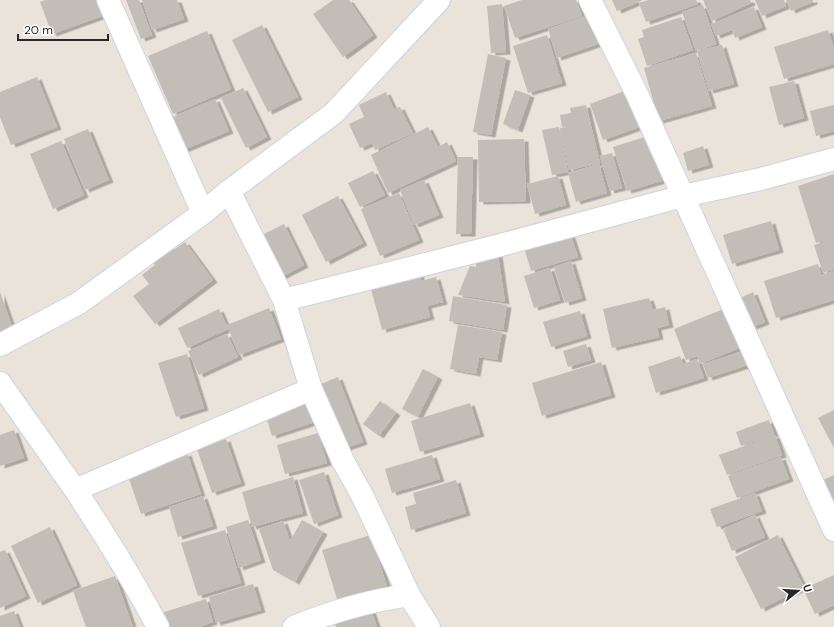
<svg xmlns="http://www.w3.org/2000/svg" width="834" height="627" font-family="'DM Sans',sans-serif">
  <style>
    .building { fill: #c2bdb6; filter: url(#shadow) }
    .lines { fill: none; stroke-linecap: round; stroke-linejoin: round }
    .street-casing { stroke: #cfd2e1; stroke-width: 24 }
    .street { stroke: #fff; stroke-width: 22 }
  </style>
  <defs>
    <filter id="shadow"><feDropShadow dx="4.5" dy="2.5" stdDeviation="0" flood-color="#0004"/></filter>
  </defs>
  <rect width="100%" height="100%" fill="#eae3da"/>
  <!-- building -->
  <path class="building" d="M45,0H96L102,16L52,34L40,2Z
    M126,0H139L152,35L141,39Z
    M142,0H177L184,19L152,30Z
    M333,0H349L373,35L343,57L313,14Z
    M522,0H576L582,16L515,38L504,6Z
    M612,0H643L617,11Z
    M649,0H696L698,4L646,22L639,3Z
    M703,0H750L751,3L712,21Z
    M755,0H784L786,6L762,16Z
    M786,0H813V2L791,11Z
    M502,4L506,52L491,53L487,6Z
    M703,5L716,44L696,51L682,12Z
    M754,7L762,27L735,38L732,30L716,36L711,24Z
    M589,15L598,44L557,58L548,29Z
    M681,17L693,50L647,66L638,39L644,37L642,30Z
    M262,25L298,97L268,112L232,40Z
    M828,30L834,49V64L784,79L774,47Z
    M207,31L231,89L173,114L148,56Z
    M547,35L562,83L528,93L513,46Z
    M722,45L734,84L709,91L697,51Z
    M696,53L712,106L659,121L644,68Z
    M488,54L506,58L491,135L473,132Z
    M37,77L57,127L11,145L0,117V92Z
    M794,81L804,118L779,125L769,87Z
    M243,88L267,137L246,148L221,98Z
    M515,90L530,95L518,130L503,124Z
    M627,90L640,127L603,140L590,104Z
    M386,92L394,109L400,107L413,133L375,150L372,143L360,148L349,124L364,117L359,105Z
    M215,99L229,131L183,150L170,118Z
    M586,105L600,163L569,170L560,128L576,125L562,127L560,115L571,113L570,108Z
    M834,105V131L816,136L810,111Z
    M428,127L438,147L447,142L456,161L388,193L371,155Z
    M559,127L568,172L552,175L542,130Z
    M88,129L109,180L85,190L64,139Z
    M651,135L665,180L627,191L613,147Z
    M524,139L526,201L479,202L478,140Z
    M61,141L84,195L53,209L30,154Z
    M703,146L709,165L688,171L683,153Z
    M612,153L622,188L610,191L600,156Z
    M458,157H473L471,234H456Z
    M599,164L607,193L576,202L568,173Z
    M373,171L385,195L360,207L348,183Z
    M834,174V237L816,243L798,186Z
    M558,176L566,205L535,214L527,184Z
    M424,180L439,215L414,225L400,190Z
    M399,193L419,240L380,256L361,209Z
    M338,196L363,243L326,262L302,215Z
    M771,221L779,250L732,264L723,235Z
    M284,224L304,265L277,279L256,238Z
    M569,230L578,257L531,271L523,244Z
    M834,238V269L823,273L814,245Z
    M185,242L213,280L155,324L133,296L149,284L142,275L155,265L149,257L167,244L172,251Z
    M497,247L505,302L458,295L470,266L476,267V252Z
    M571,261L582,298L565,303L554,267Z
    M818,264L821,275L834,271V300L776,318L764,281Z
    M550,268L560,300L534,308L524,276Z
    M419,273L421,281L436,277L443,302L427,306L430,317L382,330L370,285Z
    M0,292L13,330L0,334Z
    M753,292L765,322L752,327L740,298Z
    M453,296L507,305L503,330L449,321Z
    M649,298L653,310L665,307L669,325L657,328L659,337L612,348L603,309Z
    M269,308L281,339L239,355L227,325Z
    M726,308L742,347L700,364L697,356L686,360L674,329Z
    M219,309L228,329L187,348L178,328Z
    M580,311L587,336L551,347L543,322Z
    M458,325L502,332L497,360L479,357L476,374L450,369Z
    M227,334L238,357L199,375L188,351Z
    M586,344L591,360L568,367L563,351Z
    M747,350L751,364L708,378L703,364Z
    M187,354L204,408L176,417L158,363Z
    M680,356L683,364L697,359L704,378L656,393L648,367Z
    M601,362L611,395L542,416L532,383Z
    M423,369L438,377L418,417L402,409Z
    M338,377L363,442L346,448L321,384Z
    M307,399L315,422L272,436L265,413Z
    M380,401L396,413L379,436L363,424Z
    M470,403L480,434L420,452L411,421Z
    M834,410V448L818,418Z
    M769,420L774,434L741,446L736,432Z
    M14,430L24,458L0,466V435Z
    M318,433L327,463L285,474L277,445Z
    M775,435L782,455L727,475L719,455Z
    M226,439L241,483L212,493L197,449Z
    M187,453L201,494L141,514L127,473Z
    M432,455L440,479L392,493L385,469Z
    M781,457L789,479L737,498L728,476Z
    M324,472L338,515L314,524L299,480Z
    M834,475V513L819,482Z
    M293,477L303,513L252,527L242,492Z
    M456,480L466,513L411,530L405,507L416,504L413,493Z
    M755,493L762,511L717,527L710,509Z
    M203,496L213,526L178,537L169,507Z
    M755,515L765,537L732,551L723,529Z
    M248,520L261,560L239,568L226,527Z
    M302,520L323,532L295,582L273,570L259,529L283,521L290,541Z
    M50,527L77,585L38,603L11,546Z
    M225,530L241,583L198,596L181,543Z
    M371,535L387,587L338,602L322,550Z
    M778,535L804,587L761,609L735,557Z
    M5,550L26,596L0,608V552Z
    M834,575V605L815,614L803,589Z
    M115,576L133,627H86L73,591Z
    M253,584L261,610L216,623L209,597Z
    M206,599L213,622L199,627H166L161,613Z
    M371,610L377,627H336L334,622Z
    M14,611L20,627H0V616Z"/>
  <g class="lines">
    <!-- street casing -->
    <g class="street-casing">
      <path id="street" d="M108,0L203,213
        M590,0L636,92L834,530
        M229,191L284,300L311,389L343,461L363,497L409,595L429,627
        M284,300L497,246L683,196L761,179L834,159
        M0,345L79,303L203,213L229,191L334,113L439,0
        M0,383C25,419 51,455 76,491C105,535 133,580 158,627
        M75,490L311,389
        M294,627C332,611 369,601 409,595"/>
    </g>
    <!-- street -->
    <use href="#street" class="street"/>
  </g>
  <!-- north arrow -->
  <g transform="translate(798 591) rotate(73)" stroke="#ffffff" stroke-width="3" paint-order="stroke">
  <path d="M0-3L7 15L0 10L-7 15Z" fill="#282828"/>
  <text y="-6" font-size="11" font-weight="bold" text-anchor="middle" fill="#282828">U</text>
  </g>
  <!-- scale -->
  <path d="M18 34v6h90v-6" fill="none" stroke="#282828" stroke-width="2"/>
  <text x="24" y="34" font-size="12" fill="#282828" stroke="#ffffff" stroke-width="3" paint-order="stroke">20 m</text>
</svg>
